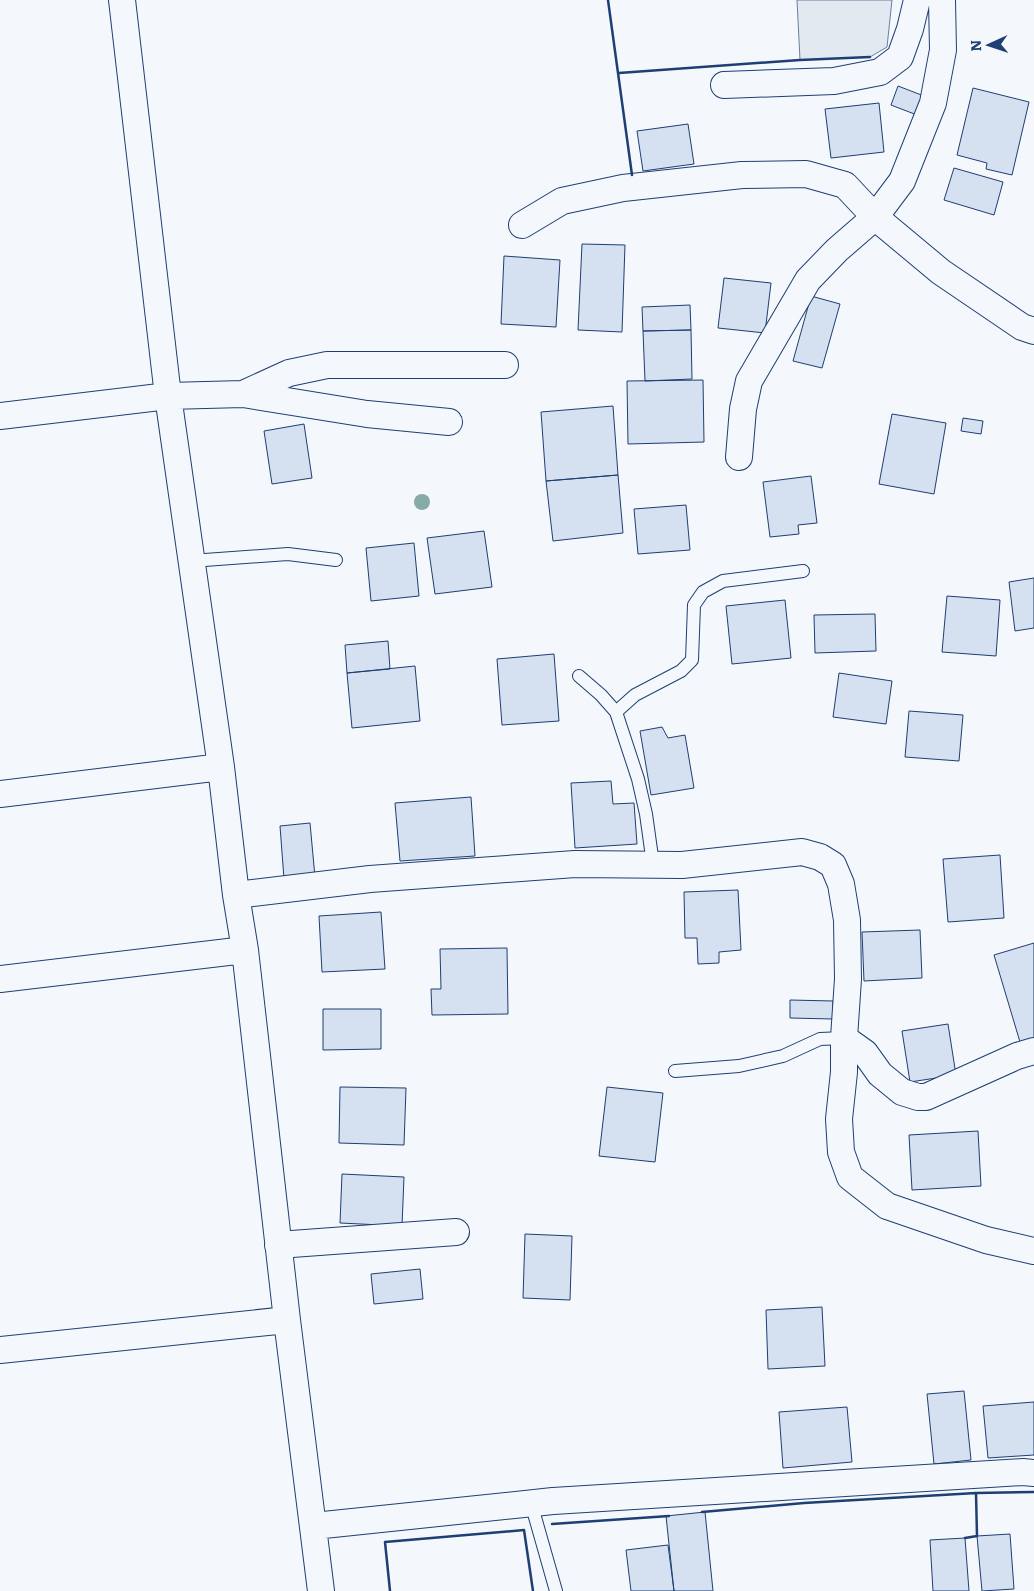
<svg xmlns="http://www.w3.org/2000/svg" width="1034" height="1591" font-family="Literata,serif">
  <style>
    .green { fill: #e3e9f0; stroke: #687fa3 }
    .building { fill: #d5e0f0; stroke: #1d3f73 }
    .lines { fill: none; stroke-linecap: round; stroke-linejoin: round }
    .lane-casing { stroke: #1d3f73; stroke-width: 14 }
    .street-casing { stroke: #1d3f73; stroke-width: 28 }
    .lane { stroke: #f4f7fb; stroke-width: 12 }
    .street { stroke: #f4f7fb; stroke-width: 26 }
    .wall { stroke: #1d3f73; stroke-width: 2.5 }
    .tree { fill: #86aba6 }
  </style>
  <rect width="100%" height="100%" fill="#f4f7fb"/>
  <!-- green -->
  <path class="green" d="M797,0H892L887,47L870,57L800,60Z"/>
  <!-- building -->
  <path class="building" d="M898,86L924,96L917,115L891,105Z
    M973,88L1029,102L1012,175L986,169L987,163L957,155Z
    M879,103L884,152L831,158L825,109Z
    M688,124L694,164L643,171L637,131Z
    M954,168L1003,182L994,215L944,200Z
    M582,244L625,245L622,332L578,330Z
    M504,256L560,260L556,327L501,324Z
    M724,278L771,283L765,333L718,328Z
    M811,296L840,304L822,368L793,361Z
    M690,305L691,330L643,331L642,307Z
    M691,330L692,379L645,381L643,331Z
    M703,380L704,442L628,444L627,381Z
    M613,406L618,475L546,481L541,412Z
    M892,414L946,423L934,494L879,484Z
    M963,418L983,421L981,434L961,431Z
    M304,424L312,478L272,484L264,431Z
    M618,475L623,533L553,541L546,481Z
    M811,476L817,523L798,525L799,534L770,537L763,482Z
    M686,505L690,550L638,554L634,509Z
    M484,531L492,587L435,594L427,538Z
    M414,543L419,596L371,601L366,548Z
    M1034,578V628L1015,631L1009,582Z
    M947,596L1000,600L996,656L942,652Z
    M785,600L791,658L732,664L726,606Z
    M875,614L876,651L815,653L814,615Z
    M388,641L390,669L347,673L345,645Z
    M554,654L559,721L502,725L497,659Z
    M415,666L420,721L352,728L347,673Z
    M839,673L892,681L886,724L833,717Z
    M909,711L963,715L959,761L905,757Z
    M662,727L668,738L685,735L694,788L651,795L640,731Z
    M611,781L613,804L634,803L637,844L575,848L571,783Z
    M471,797L475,856L400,861L395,803Z
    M310,823L315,877L284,879L280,826Z
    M1000,855L1004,918L948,922L943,859Z
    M738,890L741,950L719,952V963L698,964L697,938H685L684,892Z
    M381,912L385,969L322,972L319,916Z
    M920,930L922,978L864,981L862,932Z
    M1034,943V1038L1020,1042L994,955Z
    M507,948L508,1014L432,1015L431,989H441L440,949Z
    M790,1000L833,1001V1019L790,1018Z
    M323,1009H381V1049L323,1050Z
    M948,1024L956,1075L910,1082L902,1031Z
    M340,1087L406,1088L404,1145L339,1143Z
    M607,1087L663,1093L655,1162L599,1156Z
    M978,1131L981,1186L912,1190L909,1135Z
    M342,1174L404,1177L402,1226L340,1223Z
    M525,1234L572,1236L570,1300L523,1298Z
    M420,1269L423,1299L374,1304L371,1274Z
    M822,1307L825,1366L768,1369L766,1310Z
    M964,1391L971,1460L934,1464L927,1394Z
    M1034,1402V1455L988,1458L983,1406Z
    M847,1407L852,1462L783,1468L779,1412Z
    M705,1512L713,1591H674L666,1516Z
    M1010,1534L1014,1589L982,1591L977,1536Z
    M965,1538L969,1591H933L930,1540Z
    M668,1545L674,1591H631L626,1550Z"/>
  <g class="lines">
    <!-- lane casing -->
    <g class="lane-casing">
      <path id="lane" d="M191,561L288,554L336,560
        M579,676L601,695L616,712L638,779L646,814L653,864
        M616,712L635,695L681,671L692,660L694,605L703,592L723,581L803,571
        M675,1071L739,1066L783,1056L820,1039L844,1038
        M531,1503L556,1591"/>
    </g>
    <!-- street casing -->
    <g class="street-casing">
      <path id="street" d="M122,0L168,396L221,767L236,895L245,950L287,1320L321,1591
        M724,85L834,81L880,72L900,57L910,29L917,0
        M522,225L562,201L623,188L742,175L806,174L845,185L875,217L941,272L1022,327L1034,331
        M243,394L289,373L327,365H505
        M0,416L168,396L243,394L367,414L449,422
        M739,457L743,409L749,381L808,280L837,250L875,217L902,181L933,103L943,50L942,0
        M0,794L221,767
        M236,895L370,879L479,871L575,864L682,865L802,852L820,857L833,865L841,884L847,920L848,979L844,1038V1072L839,1119L841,1152L850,1177L887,1206L986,1240L1034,1251
        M0,979L245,950
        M844,1038L865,1053L880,1074L902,1092L918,1097H926L1017,1056L1034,1051
        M278,1245L456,1232
        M0,1350L287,1320
        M314,1526L553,1501L1023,1472L1034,1473"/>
    </g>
    <!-- lane -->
    <use href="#lane" class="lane"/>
    <!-- street -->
    <use href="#street" class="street"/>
    <!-- wall -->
    <path class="wall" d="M608,0L632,175
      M619,73L800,60L870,57
      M976,1493L1034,1492
      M702,1512L804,1503L976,1493L977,1536L965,1538
      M552,1524L669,1516
      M390,1591L385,1542L524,1530L533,1591"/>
  </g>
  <!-- trees -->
  <circle class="tree" cx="422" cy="502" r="8"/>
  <!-- north arrow -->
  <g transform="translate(989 45) rotate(267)" stroke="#f4f7fb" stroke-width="4" paint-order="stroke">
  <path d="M0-4L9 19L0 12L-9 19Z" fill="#1d3f73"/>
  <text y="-8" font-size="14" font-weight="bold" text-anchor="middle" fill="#1d3f73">N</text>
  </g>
</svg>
